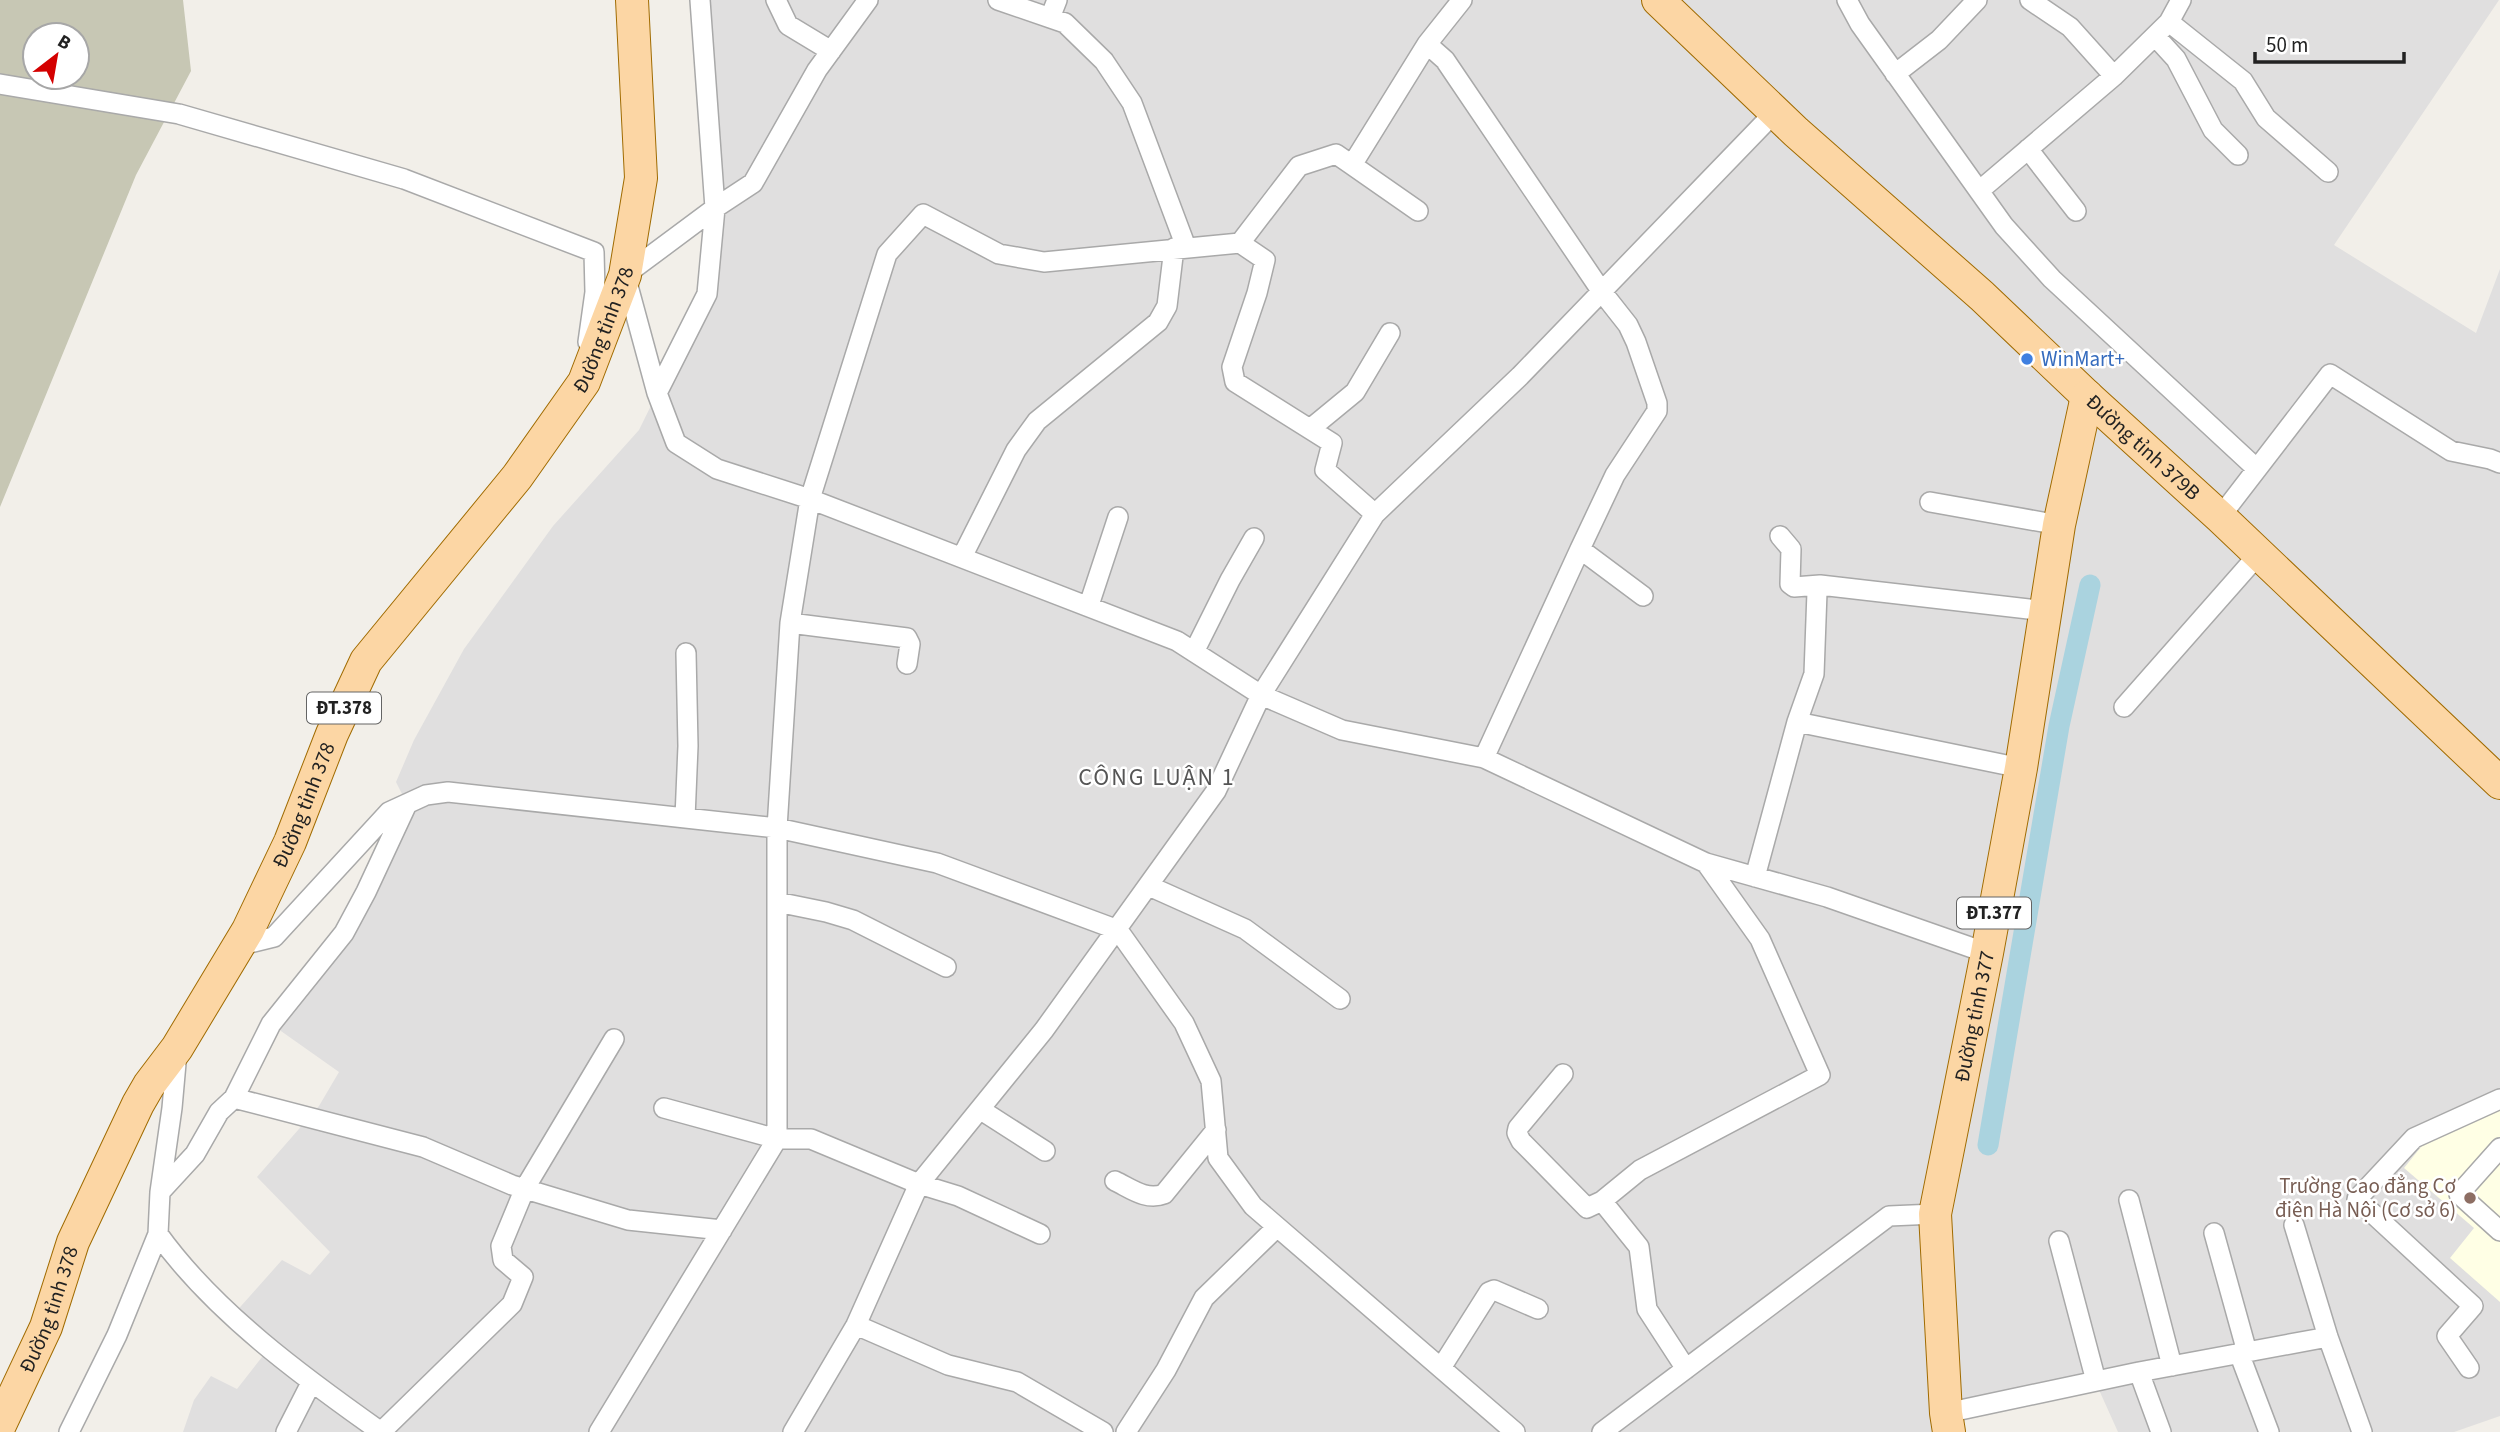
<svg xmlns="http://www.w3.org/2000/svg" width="2500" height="1432" font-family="'Source Sans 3',sans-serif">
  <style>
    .residential { fill: #e0dfdf }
    .education { fill: #ffffe5 }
    .construction { fill: #c7c7b4; fill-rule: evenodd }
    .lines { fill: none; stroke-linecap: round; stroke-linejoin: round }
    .canal { stroke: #aad3df; stroke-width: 21 }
    .street-casing { stroke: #a9a9a9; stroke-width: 22 }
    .primary-casing { stroke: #a06b00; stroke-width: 34 }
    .street { stroke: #fff; stroke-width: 19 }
    .primary { stroke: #fcd6a4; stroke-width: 32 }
    .shop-dot { fill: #3f7fe0; stroke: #fff; stroke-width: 2.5 }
    .education-dot { fill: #8d6e63; stroke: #fff; stroke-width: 2.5 }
    .labels { text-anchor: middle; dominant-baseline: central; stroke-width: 5; stroke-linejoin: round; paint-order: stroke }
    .shield { fill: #fff; stroke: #646464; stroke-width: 2 }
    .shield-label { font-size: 19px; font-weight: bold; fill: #222 }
    .street-label { font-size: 21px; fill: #222; stroke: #fff }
    .shop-label { font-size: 21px; fill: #366cbe; stroke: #fff; text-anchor: start }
    .education-label { font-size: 21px; fill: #785e54; stroke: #fff; text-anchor: end }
    .quarter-label { font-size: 24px; letter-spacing: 2px; fill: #555; stroke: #fff }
  </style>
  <rect width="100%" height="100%" fill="#f2efe9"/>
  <!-- residential -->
  <path class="residential" d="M700,0H2499L2334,245L2476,333L2500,269V1416L2454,1432H2118L2095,1381L1946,1413L1949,1432H183L194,1400L211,1376L237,1389L269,1348L233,1315L282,1260L310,1275L330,1252L257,1177L319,1106L339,1072L271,1024L344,933L407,804L396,782L414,740L464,649L553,526L639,430L706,294L715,208Z"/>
  <!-- education -->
  <path class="education" d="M2500,1104V1302L2450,1258L2474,1228L2404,1168L2425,1142Z"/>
  <!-- construction -->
  <path class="construction" d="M0,0H183L191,71L136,175L0,507ZM35,35H77V77H35Z"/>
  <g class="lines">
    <!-- canal -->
    <path class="canal" d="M1988,1145L2059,726L2090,585"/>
    <!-- street casing -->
    <g class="street-casing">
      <path id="street" d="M776,0L788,25L831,51
        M868,0L817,70L753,183L715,208L625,275L657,393L676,443L717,469L810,499L1177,641L1261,695L1342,730L1484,758L1706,863L1827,897L1987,953
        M998,0L1065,23L1104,61L1132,103L1186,247
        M1847,0L1860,24L2004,226L2052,279L2257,469
        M2030,0L2070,27L2114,76
        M1050,18L1057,0
        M2169,22L2243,81L2266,118L2328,172
        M2155,36L2176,59L2213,130L2238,155
        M1427,44L1445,60L1602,292L1628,325L1636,342L1657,403V411L1615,475L1580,549
        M1895,74L1939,40L1977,0
        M0,84L179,114L404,179L594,252L595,292L588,342
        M2028,149L2076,211
        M1352,165L1418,211
        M1979,191L2114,76L2169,22L2181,0
        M1240,243L1265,260L1257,293L1232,367L1235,382L1332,443L1325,470L1375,514
        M657,393L707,294L715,208L700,0
        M1310,429L1355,392L1390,333
        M1930,502L2059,525
        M2220,517L2330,374L2451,451L2490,459L2500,463
        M1780,536L1791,549L1790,584L1794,587L1820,585L2046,611
        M962,557L1016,450L1037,421L1158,322L1167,306L1174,248
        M1089,605L1118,517
        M790,623L907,638L910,644L907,664
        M1194,652L1230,580L1254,538
        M2124,707L2258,555
        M1797,722L2021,768
        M1484,758L1580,549L1643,596
        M685,818L688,746L686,653
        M1755,877L1797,722L1814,674L1817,592L1820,585
        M1149,886L1245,929L1340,999
        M777,902L826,912L853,920L946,967
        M237,946L274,937L389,812L426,795L448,792L777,828L937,863L1118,930L1184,1023L1211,1081L1218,1158L1253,1206L1515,1432
        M1563,1074L1518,1128L1517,1133L1521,1141L1587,1208L1602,1201L1640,1170L1820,1075L1760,939L1706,863
        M234,1098L271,1024L344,933L366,892L407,804
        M664,1108L777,1139H811L919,1184L958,1196L1040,1234
        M981,1110L1045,1151
        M2500,1148L2459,1194L2500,1231
        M1115,1181C1130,1188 1146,1201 1164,1194L1216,1130
        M160,1192L195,1154L219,1112L234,1098L423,1147L512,1185L628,1220L722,1230
        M2129,1200L2172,1366
        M1602,1201L1639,1247L1647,1309L1686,1369
        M2294,1225L2328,1337L2362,1432
        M2214,1233L2247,1352
        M158,1234C214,1312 303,1377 381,1432L512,1304L523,1277L503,1260L501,1246L525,1188L614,1039
        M2059,1241L2096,1381
        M856,1325L948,1365L1017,1382L1103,1432
        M2239,1353L2269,1432
        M1441,1368L1489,1292L1494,1290L1538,1309
        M2469,1368L2447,1336L2473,1306L2357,1199L2414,1138L2500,1099
        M2139,1372L2161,1432
        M1946,1413L2139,1372L2328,1337
        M69,1432L117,1335L158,1234L160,1192L172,1108L177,1052
        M286,1432L311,1383
        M599,1432L777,1139V828L790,623L810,499L887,254L923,214L999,254L1044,262L1240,243L1299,166L1336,154L1352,165L1427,44L1462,0
        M793,1432L856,1325L919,1184L1044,1030L1216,791L1261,695L1375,514L1520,376L1775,112
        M1126,1432L1166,1370L1204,1298L1277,1227
        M1602,1432L1889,1216L1935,1214"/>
    </g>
    <!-- primary casing -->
    <g class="primary-casing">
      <g id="primary">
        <path id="s1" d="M1658,0L1796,132L1982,296L2087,396L2220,517L2500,783"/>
        <path id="s2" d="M0,1425L46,1327L73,1242L138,1104L149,1085L177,1048L248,930L290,842L332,734L366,661L517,477L584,382L625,275L641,178L632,0"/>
        <path id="s3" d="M1949,1432L1946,1413L1935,1214L1987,953L2021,768L2059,525L2087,396"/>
      </g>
    </g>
    <!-- street -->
    <use href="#street" class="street"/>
    <!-- primary -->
    <use href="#primary" class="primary"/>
  </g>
  <!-- markers -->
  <circle class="shop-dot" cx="2027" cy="359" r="7"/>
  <circle class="education-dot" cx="2470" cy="1198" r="7"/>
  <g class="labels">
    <!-- shield labels -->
    <g class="shield">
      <rect x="307" y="692.5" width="74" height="31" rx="5"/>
      <rect x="1957" y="897.5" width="74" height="31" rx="5"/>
    </g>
    <g class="shield-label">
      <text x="344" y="708">ĐT.378</text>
      <text x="1994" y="913">ĐT.377</text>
    </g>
    <!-- street labels -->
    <g class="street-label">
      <text stroke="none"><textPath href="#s2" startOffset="1260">Đường tỉnh 378</textPath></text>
      <text stroke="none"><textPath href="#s1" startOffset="660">Đường tỉnh 379B</textPath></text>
      <text stroke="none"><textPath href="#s2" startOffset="693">Đường tỉnh 378</textPath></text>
      <text stroke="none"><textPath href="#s3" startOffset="420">Đường tỉnh 377</textPath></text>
      <text stroke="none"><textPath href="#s2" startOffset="126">Đường tỉnh 378</textPath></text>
    </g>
    <!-- shop labels -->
    <g class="shop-label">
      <text x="2041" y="359">WinMart+</text>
    </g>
    <!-- education labels -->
    <g class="education-label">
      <text x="2456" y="1186">Trường Cao đẳng Cơ<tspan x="2456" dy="24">điện Hà Nội (Cơ sở 6)</tspan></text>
    </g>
    <!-- quarter labels -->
    <g class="quarter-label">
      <text x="1157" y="777">CÔNG LUẬN 1</text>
    </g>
  </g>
  <!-- north arrow -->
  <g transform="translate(56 56) rotate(31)"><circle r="33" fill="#ffffff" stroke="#a7a7a7" stroke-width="2"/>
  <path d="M0-5L12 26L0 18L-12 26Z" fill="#d40000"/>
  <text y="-10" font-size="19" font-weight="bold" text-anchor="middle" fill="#222222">B</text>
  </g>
  <!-- scale -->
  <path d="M2255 52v10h149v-10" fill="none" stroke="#222222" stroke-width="3.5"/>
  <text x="2266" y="52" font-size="21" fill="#222222" stroke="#ffffff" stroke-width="5" paint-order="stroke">50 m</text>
</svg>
